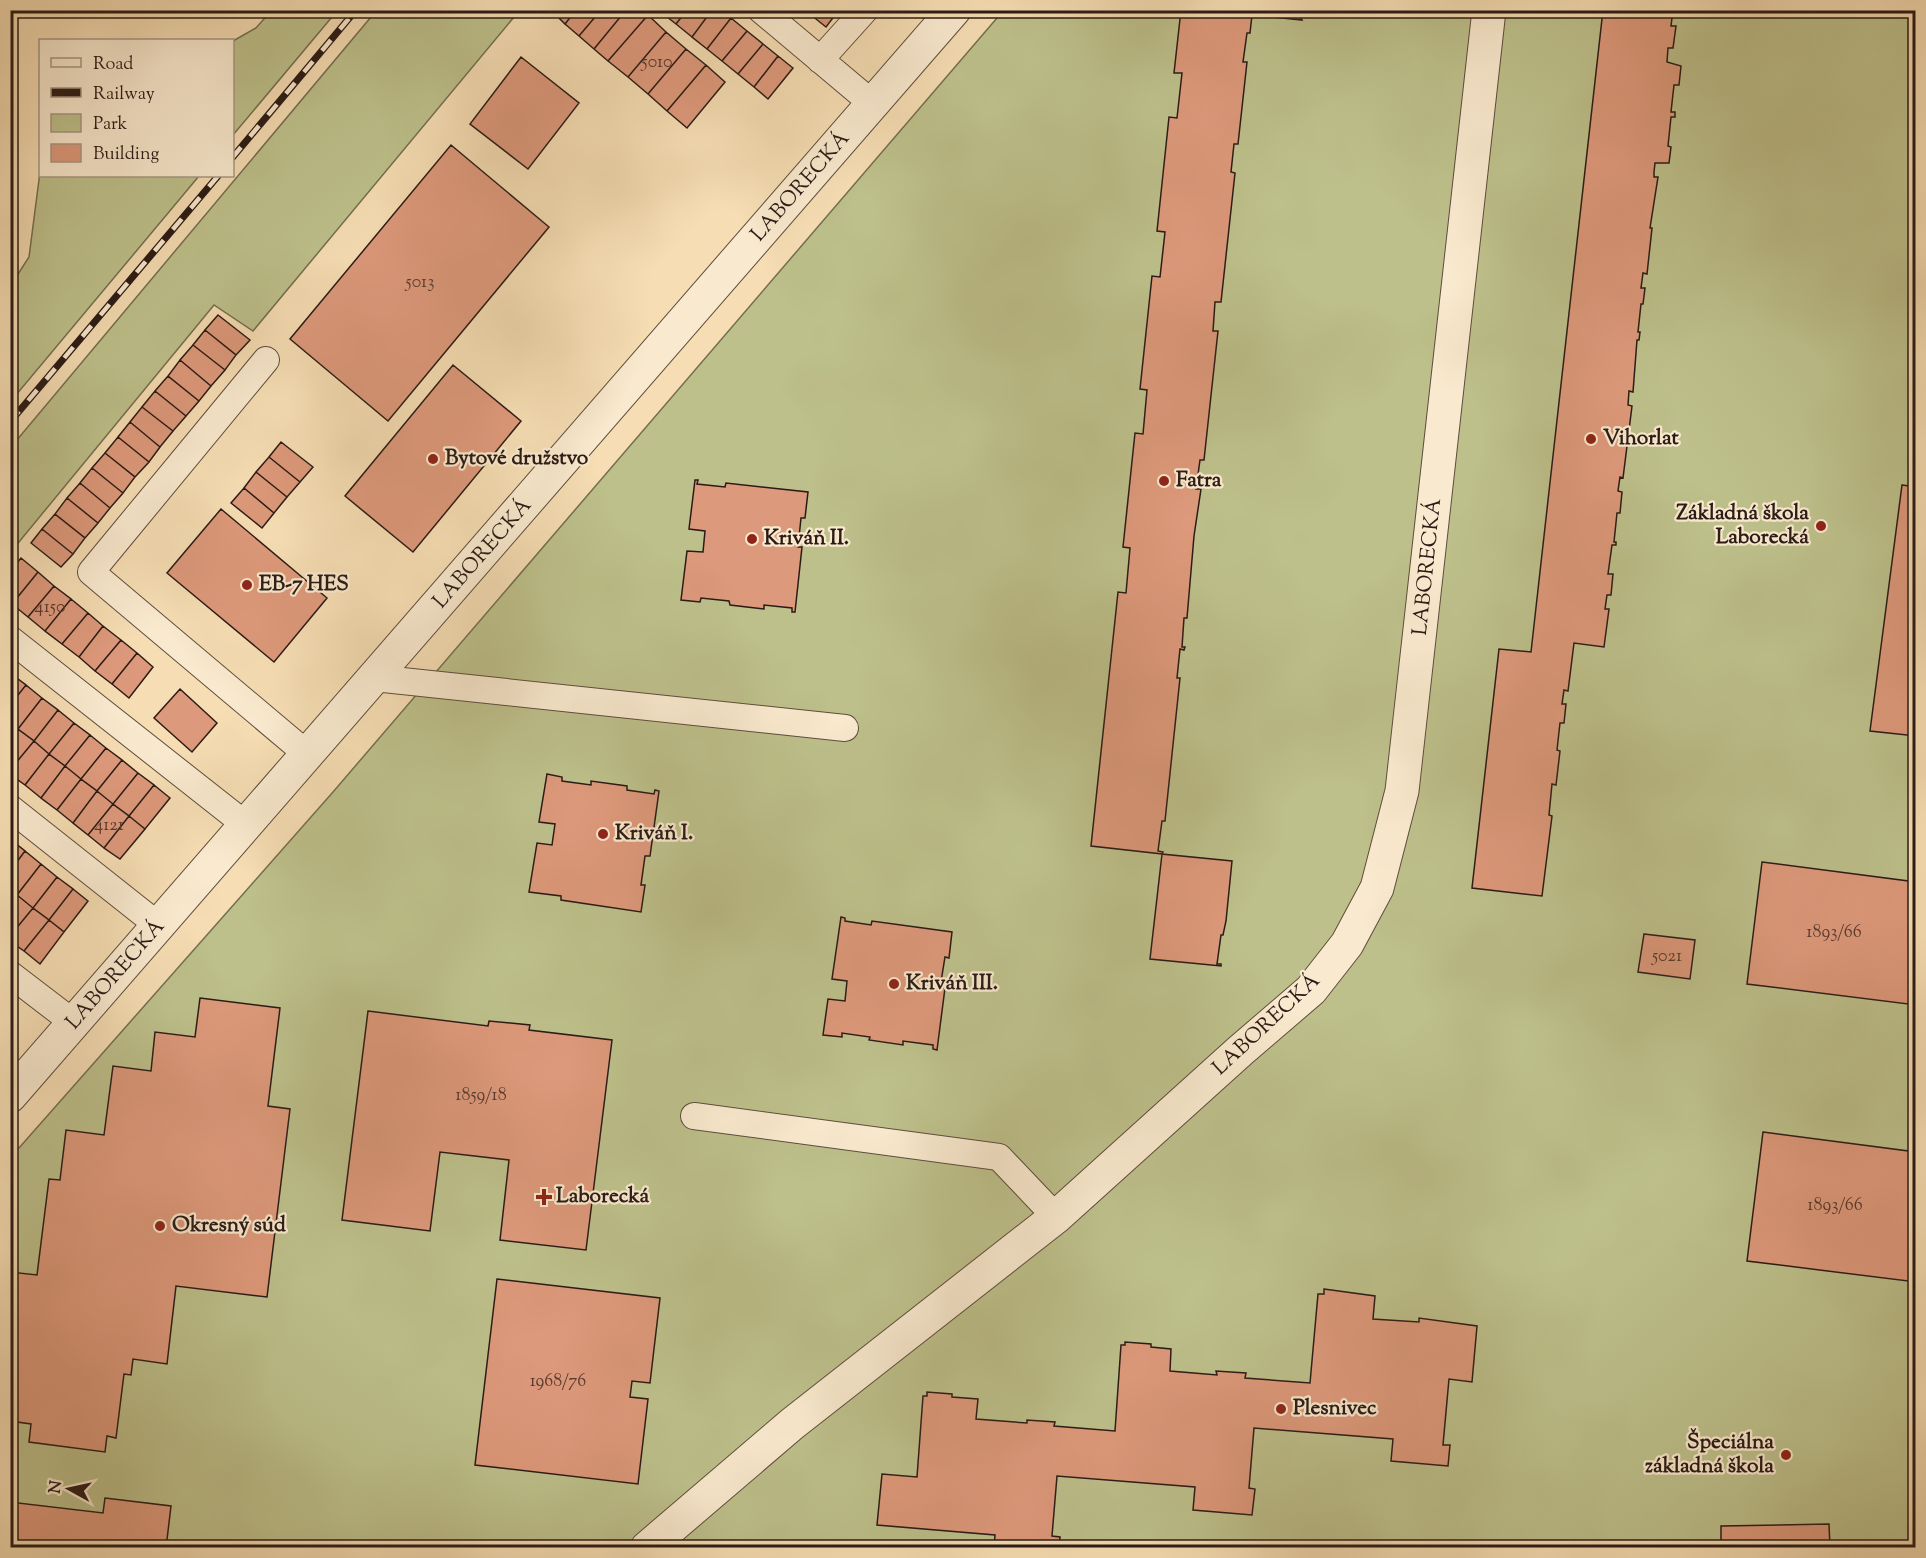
<svg xmlns="http://www.w3.org/2000/svg" width="1926" height="1558" font-family="'Sorts Mill Goudy',serif">
  <style>
    .green { fill: #bdc08b; stroke: #746e50; stroke-width: 1.5 }
    .building { fill: #dd997b; stroke: #2b1b16; stroke-width: 1.5 }
    .lines { fill: none; stroke-linecap: round; stroke-linejoin: round }
    .service-casing { stroke: #5e4c3d; stroke-width: 28 }
    .minor-casing { stroke: #5e4c3d; stroke-width: 35 }
    .service { stroke: #f9e9ce; stroke-width: 26 }
    .minor { stroke: #f9e9ce; stroke-width: 33 }
    .rail-casing { stroke: #2b1b16; stroke-width: 7 }
    .rail { stroke: #f9e9ce; stroke-width: 4.5; stroke-dasharray: 14; stroke-linecap: butt }
    .poi-dot { fill: #8f2418; stroke: #f9e9ce; stroke-width: 2 }
    .labels { text-anchor: middle; dominant-baseline: central; stroke-width: 4.5; stroke-linejoin: round; paint-order: stroke }
    .number-label { font-size: 18px; fill: #583a2f }
    .street-label { font-size: 21px; fill: #2b1b16; stroke: #f9e9ce }
    .poi-label { font-size: 21px; font-weight: bold; fill: #2b1b16; stroke: #f9e9ce; text-anchor: start }
  </style>
  <rect width="100%" height="100%" fill="#f6ddb3"/>
  <filter id="stains"><feTurbulence type="fractalNoise" baseFrequency=".00333" numOctaves="4"/><feColorMatrix values="0 0 0 0 .2 0 0 0 0 .09 0 0 0 0 .02 0 0 0 .5 -.17"/></filter>
  <radialGradient id="worn" r=".72"><stop offset=".6" stop-color="#630" stop-opacity="0"/><stop offset="1" stop-color="#630" stop-opacity=".3"/></radialGradient>
  <!-- green -->
  <path class="green" d="M271,11H337L233,135V41L256,28Z
    M376,11H519L253,331L214,305L14,548L15,557L11,562V447Z
    M1003,11H1915V1547L11,1548V1157L333,792Z
    M40,172V176H199L11,401V285L29,257Z"/>
  <!-- building -->
  <path class="building" d="M551,10H576L565,24Z
    M576,10H601L579,36L565,24Z
    M601,10H626L594,49L579,36Z
    M626,10H642L648,15L608,61L594,49Z
    M662,10H687L676,24L661,12Z
    M687,10H712L692,37L676,24Z
    M712,10H722L731,18L707,49L692,37Z
    M815,10H839L826,27L811,15Z
    M1181,10H1298V17L1301,18L1302,20L1252,15L1250,33H1247L1243,62H1247L1238,144H1234L1231,172L1235,173L1221,302H1215L1213,331H1218L1204,460H1200L1196,489H1201L1194,536L1187,618H1184L1182,647H1185L1184,650L1180,649L1177,678H1180L1165,821H1162L1158,851L1163,852L1162,854L1232,861L1226,921L1223,935H1221L1217,964H1221V966L1150,959L1162,854L1091,846L1118,592L1126,593L1130,548L1123,547L1135,433L1143,434L1147,390L1140,389L1152,276L1160,277L1165,232L1157,231L1169,117L1177,118L1182,73H1174Z
    M1603,10H1673L1671,26H1676L1673,48H1668L1667,62L1681,66L1679,85H1674L1671,112H1675V117H1671L1668,146L1671,147L1669,163H1655L1654,172V177H1658L1650,228H1652L1647,274L1643,273L1641,288H1645L1643,304H1641L1638,332H1640L1639,340H1637L1633,392L1629,391L1628,405L1632,406L1623,478L1620,477L1618,491L1622,492L1620,513H1617L1614,542H1616V545H1612L1608,574H1613L1611,595H1607L1605,609H1609L1604,647L1574,643L1568,691L1564,690L1562,704H1566L1564,723H1560L1557,750L1560,751L1556,785L1552,784L1549,815L1552,816L1542,896L1472,888L1499,649L1531,652Z
    M648,15L666,32L628,77L608,61Z
    M731,18L747,31L722,61L707,49Z
    M747,31L763,44L738,74L722,61Z
    M666,32L686,49L648,94L628,77Z
    M763,44L778,56L754,87L738,74Z
    M686,49L706,65L667,111L648,94Z
    M778,56L793,68L768,99L754,87Z
    M521,57L579,103L528,169L470,124Z
    M706,65L725,82L687,128L667,111Z
    M451,145L549,227L388,421L290,339Z
    M218,315L250,340L236,355L205,330Z
    M205,330L236,355L225,370L193,345Z
    M193,345L225,370L211,386L180,360Z
    M180,360L211,386L199,401L168,376Z
    M453,365L521,421L413,552L345,496Z
    M168,376L199,401L186,416L155,391Z
    M155,391L186,416L173,431L142,407Z
    M142,407L173,431L160,447L130,422Z
    M130,422L160,447L149,462L118,437Z
    M118,437L149,462L135,477L105,453Z
    M281,442L313,467L300,482L269,457Z
    M105,453L135,477L123,493L92,468Z
    M269,457L300,482L287,497L256,472Z
    M92,468L123,493L110,508L80,483Z
    M256,472L287,497L274,513L244,488Z
    M695,480H698L697,484L725,487L726,483L808,492L805,518H801L798,547H802L795,612H792V608L764,605V609L730,605L729,601L701,598L700,602L681,600L687,551L703,552L705,531L689,529Z
    M80,483L110,508L98,523L67,498Z
    M1902,485L1916,487V736L1870,731Z
    M244,488L274,513L262,528L231,503Z
    M67,498L98,523L85,538L55,514Z
    M221,509L327,598L274,662L167,573Z
    M55,514L85,538L73,554L42,529Z
    M42,529L73,554L61,567L31,543Z
    M21,558L38,572L12,604L10,603V571Z
    M38,572L54,586L28,617L12,604Z
    M54,586L71,599L45,631L28,617Z
    M71,599L88,613L62,644L45,631Z
    M88,613L103,626L79,657L62,644Z
    M103,626L121,640L95,671L79,657Z
    M121,640L137,653L112,684L95,671Z
    M137,653L153,667L129,698L112,684Z
    M10,673L26,685L10,705Z
    M26,685L42,698L18,729L10,723V705Z
    M180,689L217,723L192,752L154,718Z
    M42,698L58,710L34,741L18,729Z
    M58,710L74,723L49,754L34,741Z
    M10,723L18,729L10,738Z
    M74,723L90,735L65,766L49,754Z
    M18,729L34,741L10,770V738Z
    M90,735L106,748L81,779L65,766Z
    M34,741L49,754L25,785L10,774V770Z
    M106,748L122,760L97,791L81,779Z
    M49,754L65,766L41,798L25,785Z
    M122,760L138,773L113,804L97,791Z
    M65,766L81,779L57,810L41,798Z
    M138,773L154,785L129,816L113,804Z
    M547,774L562,777V781L591,785V781L627,786V790L654,794L655,790L659,791L650,856H645L641,885H645L641,912L561,900V896L529,892L537,843L552,845L555,824L539,822Z
    M81,779L97,791L73,823L57,810Z
    M154,785L170,798L145,829L129,816Z
    M97,791L113,804L88,835L73,823Z
    M113,804L129,816L104,848L88,835Z
    M129,816L145,829L120,859L104,848Z
    M10,839L25,851L10,871Z
    M25,851L41,864L17,895L10,890V871Z
    M1762,862L1916,882V1005L1747,984Z
    M41,864L57,877L33,908L17,895Z
    M57,877L73,889L49,920L33,908Z
    M73,889L88,901L64,932L49,920Z
    M10,890L17,895L10,904Z
    M17,895L33,908L10,936V904Z
    M33,908L49,920L24,951L10,941V936Z
    M841,917L845,918V921L871,925L872,921L952,932L949,958L945,957L940,988H945L937,1050L933,1049V1045L903,1041V1045L869,1040L870,1037L842,1033V1037L823,1035L828,999L845,1001L847,981L832,979Z
    M49,920L64,932L40,964L24,951Z
    M1644,934L1695,940L1690,979L1638,972Z
    M200,998L280,1008L268,1106L290,1109L267,1297L176,1286L167,1364L133,1359L131,1375L124,1374L116,1438L107,1436L105,1452L29,1442L31,1424L10,1421V1272L37,1275L49,1179L60,1180L66,1130L104,1135L113,1066L151,1071L155,1032L195,1037Z
    M368,1011L488,1026L489,1021L530,1025L529,1030L612,1040L586,1250L500,1240L509,1160L440,1152L430,1231L342,1220Z
    M1763,1132L1916,1152V1282L1747,1261Z
    M497,1279L660,1298L650,1383L632,1381L630,1397L648,1399L638,1484L475,1465Z
    M1324,1289L1375,1296L1373,1319L1419,1322V1318L1477,1326L1472,1382L1449,1379L1443,1445H1450L1448,1466L1391,1461L1393,1439L1254,1428L1249,1488L1255,1489L1252,1515L1193,1510L1195,1487L1057,1476L1052,1536L1060,1537L1059,1548H994L995,1535L877,1525L882,1474L917,1477L923,1396H927V1392L952,1394V1397L978,1399L976,1419L1027,1423V1420L1055,1422L1054,1426L1115,1431L1121,1345H1125V1342L1151,1344V1347L1171,1349L1170,1371L1217,1375L1216,1371L1246,1373L1245,1378L1310,1383L1318,1294H1324Z
    M105,1498L171,1506L166,1548H10V1502L103,1513Z
    M1829,1524L1830,1548H1721V1526Z"/>
  <g class="lines">
    <!-- service casing -->
    <g class="service-casing">
      <path id="service" d="M761,10L873,104
        M820,60L865,10
        M266,360L91,572L307,754
        M10,639L246,825
        M374,678L845,728
        M10,808L159,926
        M10,974L74,1023
        M694,1116L999,1157L1056,1217"/>
    </g>
    <!-- minor casing -->
    <g class="minor-casing">
      <path id="minor" d="M10,1096L954,10
        M647,1548L792,1424L1056,1217L1240,1051L1311,990L1347,944L1377,888L1402,791L1489,10"/>
    </g>
    <!-- service -->
    <use href="#service" class="service"/>
    <!-- minor -->
    <use href="#minor" class="minor"/>
    <!-- rail casing -->
    <g class="rail-casing">
      <path id="rail" d="M232,158L356,10
        M10,422L218,176"/>
    </g>
    <!-- rail -->
    <use href="#rail" class="rail"/>
  </g>
  <!-- markers -->
  <g class="poi-dot">
    <circle cx="1591" cy="439" r="6"/>
    <circle cx="433" cy="459" r="6"/>
    <circle cx="1164" cy="481" r="6"/>
    <circle cx="1821" cy="526" r="6"/>
    <circle cx="752" cy="539" r="6"/>
    <circle cx="247" cy="585" r="6"/>
    <circle cx="603" cy="834" r="6"/>
    <circle cx="894" cy="984" r="6"/>
    <path d="M541 1188h6v6h6v6h-6v6h-6v-6h-6v-6h6z"/>
    <circle cx="160" cy="1226" r="6"/>
    <circle cx="1281" cy="1409" r="6"/>
    <circle cx="1786" cy="1455" r="6"/>
  </g>
  <g class="labels">
    <!-- number labels -->
    <g class="number-label">
      <text x="657" y="63">5010</text>
      <text x="420" y="283">5013</text>
      <text x="50" y="608">4150</text>
      <text x="109" y="826">4121</text>
      <text x="1834" y="933">1893/66</text>
      <text x="1667" y="957">5021</text>
      <text x="481" y="1096">1859/18</text>
      <text x="1835" y="1206">1893/66</text>
      <text x="558" y="1382">1968/76</text>
    </g>
    <!-- street labels -->
    <g class="street-label">
      <text transform="translate(801 187) rotate(-49)">LABORECKÁ</text>
      <text transform="translate(483 554) rotate(-49)">LABORECKÁ</text>
      <text transform="translate(1428 567) rotate(-84)">LABORECKÁ</text>
      <text transform="translate(116 975) rotate(-49)">LABORECKÁ</text>
      <text transform="translate(1267 1025) rotate(-43)">LABORECKÁ</text>
    </g>
    <!-- poi labels -->
    <g class="poi-label">
      <text x="1603" y="439">Vihorlat</text>
      <text x="445" y="459">Bytové družstvo</text>
      <text x="1176" y="481">Fatra</text>
      <text x="1809" y="514" text-anchor="end">Základná škola<tspan x="1809" dy="24">Laborecká</tspan></text>
      <text x="764" y="539">Kriváň II.</text>
      <text x="259" y="585">EB-7 HES</text>
      <text x="615" y="834">Kriváň I.</text>
      <text x="906" y="984">Kriváň III.</text>
      <text x="556" y="1197">Laborecká</text>
      <text x="172" y="1226">Okresný súd</text>
      <text x="1293" y="1409">Plesnivec</text>
      <text x="1774" y="1443" text-anchor="end">Špeciálna<tspan x="1774" dy="24">základná škola</tspan></text>
    </g>
  </g>
  <!-- margin -->
  <rect width="1926" height="1558" fill="none" stroke="#f6ddb3" stroke-width="36"/>
  <rect x="12" y="12" width="1902" height="1534" fill="none" stroke="#2b1b16" stroke-width="3"/>
  <rect x="18" y="18" width="1890" height="1522" fill="none" stroke="#2b1b16" stroke-width="1.5"/>
  <!-- legend -->
  <rect x="39" y="39" width="195" height="138" fill="#f9e9ce" stroke="#a79784" stroke-width="1.5"/>
  <rect x="51" y="58" width="30" height="9" fill="#f9e9ce" stroke="#a79784" stroke-width="1.5"/>
  <text x="93" y="69" font-size="18" fill="#2b1b16">Road</text>
  <rect x="51" y="88" width="30" height="9" fill="#2b1b16" stroke="#a79784" stroke-width="1.5"/>
  <text x="93" y="99" font-size="18" fill="#2b1b16">Railway</text>
  <rect x="51" y="114" width="30" height="18" fill="#bdc08b" stroke="#a79784" stroke-width="1.5"/>
  <text x="93" y="129" font-size="18" fill="#2b1b16">Park</text>
  <rect x="51" y="144" width="30" height="18" fill="#dd997b" stroke="#a79784" stroke-width="1.5"/>
  <text x="93" y="159" font-size="18" fill="#2b1b16">Building</text>
  <!-- north arrow -->
  <g transform="translate(69 1489) rotate(278)" stroke="#f9e9ce" stroke-width="4.5" paint-order="stroke">
  <path d="M0-4.5L10 22L0 15L-10 22Z" fill="#2b1b16"/>
  <text y="-9" font-size="16" font-weight="bold" text-anchor="middle" fill="#2b1b16">N</text>
  </g>
  <rect width="100%" height="100%" filter="url(#stains)"/>
  <rect width="100%" height="100%" fill="url(#worn)"/>
</svg>
